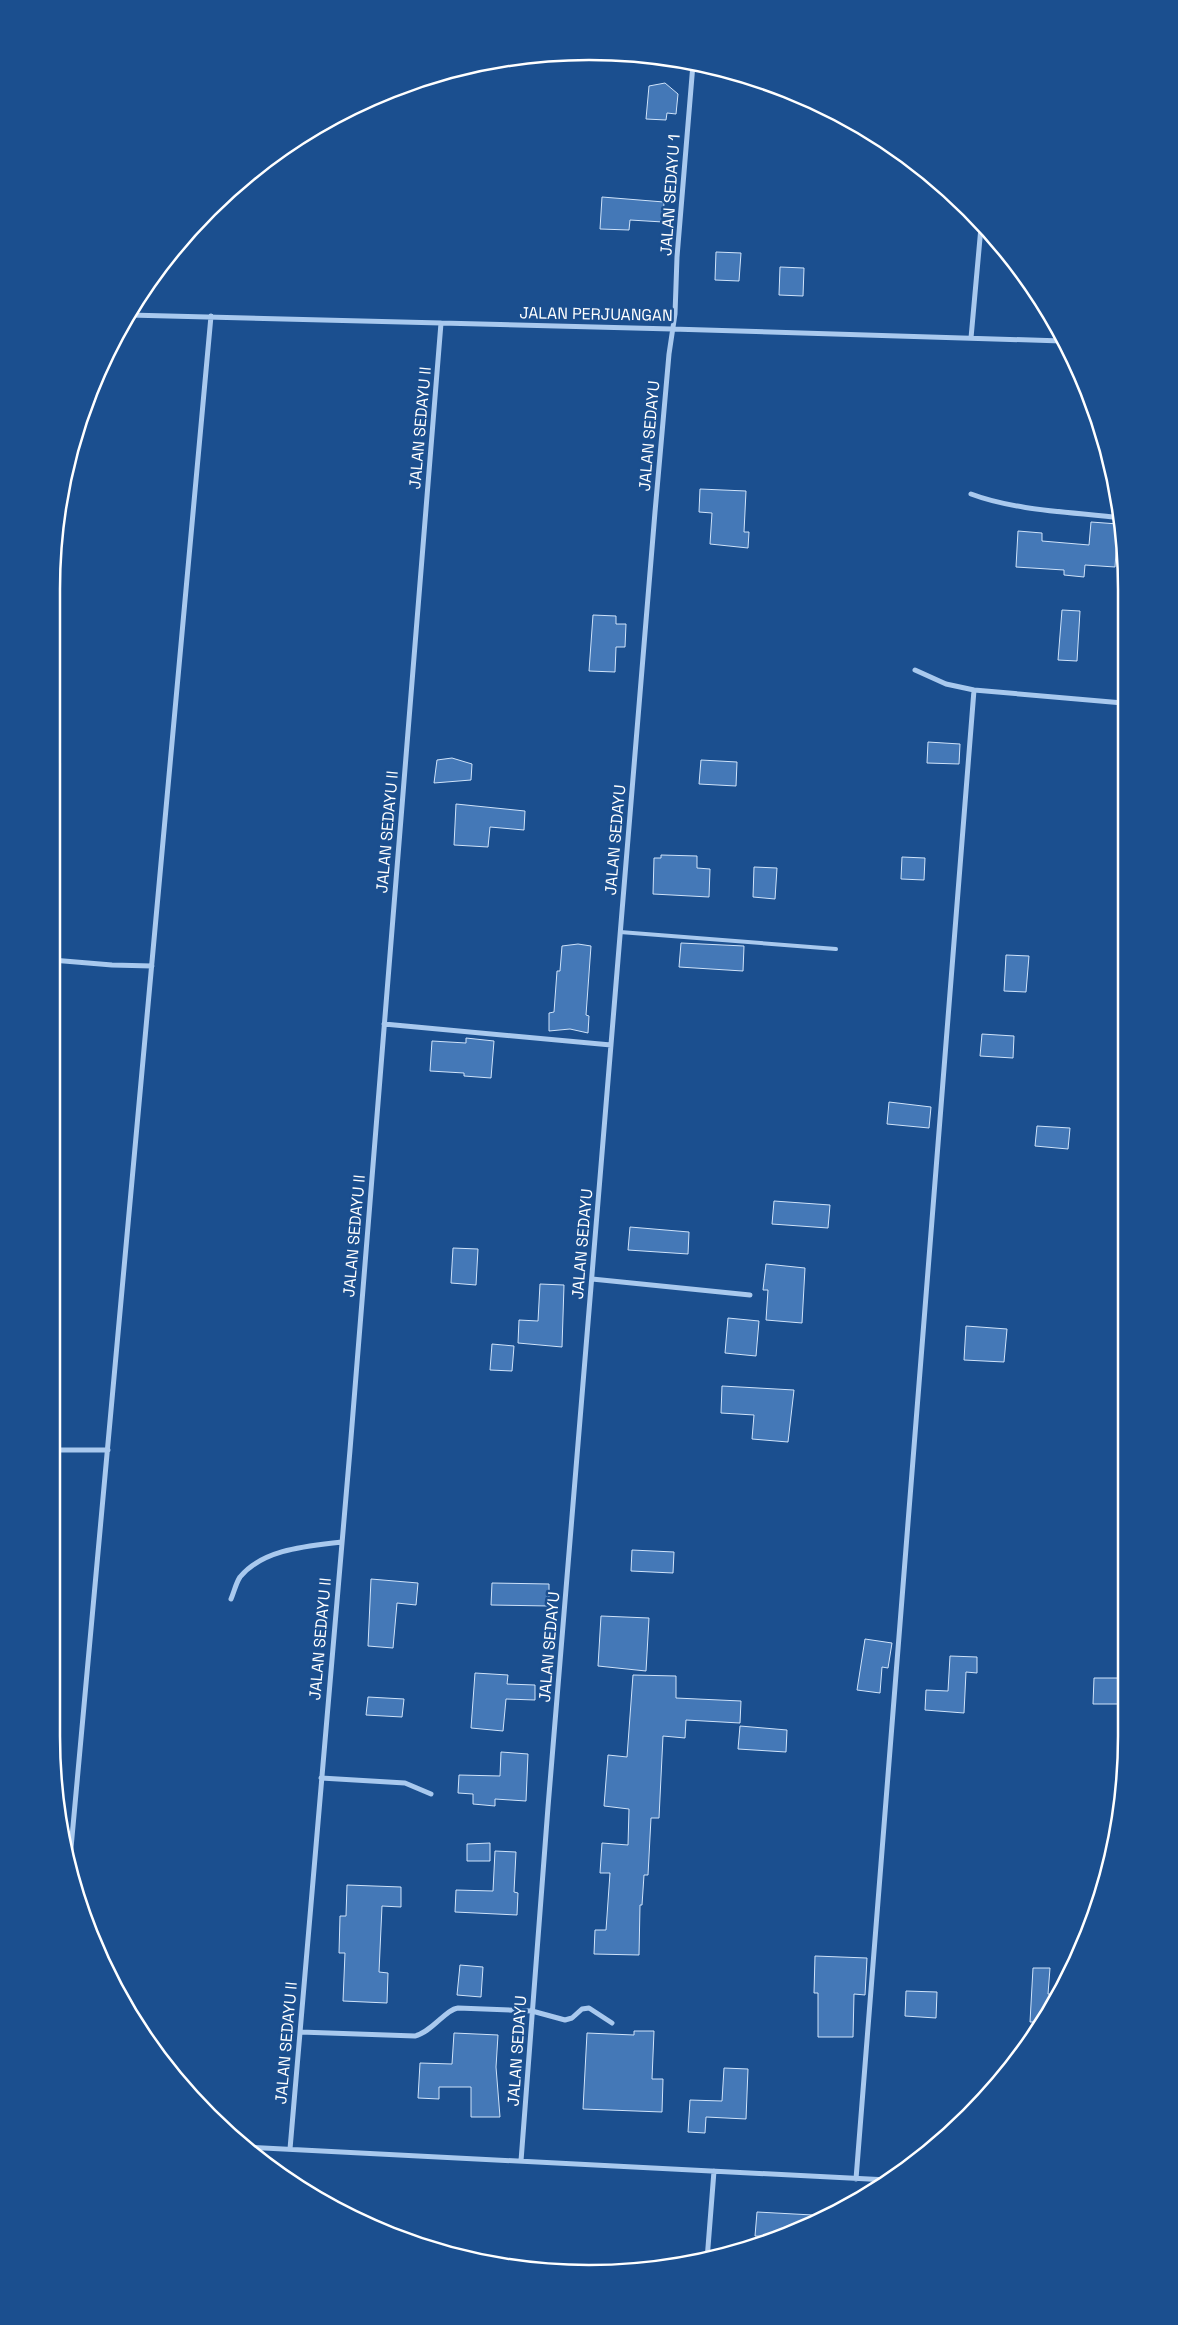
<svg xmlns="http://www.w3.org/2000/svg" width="1178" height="2325" font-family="'Space Grotesk',sans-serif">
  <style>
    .building { fill: #4478b7; stroke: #cfe3fa }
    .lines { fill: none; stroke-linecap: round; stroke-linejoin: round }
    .lane { stroke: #a9c9ee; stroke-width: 4 }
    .street { stroke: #a9c9ee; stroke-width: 5 }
    .labels { text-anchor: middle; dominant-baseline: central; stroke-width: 5; stroke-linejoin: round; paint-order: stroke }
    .street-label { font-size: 16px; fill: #fff; stroke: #1b4f8f }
    .rim { fill: none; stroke: #fff; stroke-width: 2.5 }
  </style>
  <rect width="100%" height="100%" fill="#1b4f8f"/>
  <!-- building -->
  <path class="building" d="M665,83L678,94L676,114L667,113L666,120L646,119L649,86Z
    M602,197L664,202L663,222L630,220L629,230L600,229Z
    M716,252L741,253L739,281L715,280Z
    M780,267L804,268L803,296L779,295Z
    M700,489L746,491L744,532H749L748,548L710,544L712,513L699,512Z
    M1091,522L1118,524L1115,567L1085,565L1084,577L1064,575V570L1016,567L1018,531L1042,533V541L1089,545Z
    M1062,610L1080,611L1077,661L1058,660Z
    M593,615L616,616V624H626L625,647H616L615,672L589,671Z
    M928,742L960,744L959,764L927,763Z
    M452,758L472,764L471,780L434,783L437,760Z
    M701,760L737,762L736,786L699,784Z
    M456,804L525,811L524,830L490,827L488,847L454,845Z
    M661,855L697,856V868L710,869L709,897L653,894L654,858H661Z
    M902,857L925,858L924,880L901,879Z
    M754,867L777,868L775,899L753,897Z
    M681,943L744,946L743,971L679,967Z
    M578,944L591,946L586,1015L589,1016L588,1033L570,1029L549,1031V1013L554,1012L557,971H560L562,946Z
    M1006,955L1029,956L1026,992L1004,991Z
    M982,1034L1014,1036L1013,1058L980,1056Z
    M466,1038L494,1041L491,1078L464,1076V1073L430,1071L432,1041L466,1043Z
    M889,1102L931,1107L929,1128L887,1124Z
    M1037,1126L1070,1128L1068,1149L1035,1146Z
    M774,1201L830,1205L828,1228L772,1224Z
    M630,1227L689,1232L688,1254L628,1250Z
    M453,1248L478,1249L476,1285L451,1283Z
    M766,1264L805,1268L802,1323L766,1320L768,1290H763Z
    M540,1284L564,1285L562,1347L518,1343L519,1320L538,1321Z
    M728,1318L759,1321L756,1356L725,1353Z
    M966,1326L1007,1329L1004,1362L964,1360Z
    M492,1344L514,1346L512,1371L490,1370Z
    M722,1386L794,1390L788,1442L752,1439L754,1415L721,1413Z
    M632,1550L674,1552L673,1573L631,1571Z
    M371,1579L418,1583L416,1605L397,1603L393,1648L368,1646Z
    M492,1583L549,1584V1606L491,1605Z
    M601,1616L649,1618L646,1671L598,1666Z
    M865,1639L892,1643L888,1668L882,1667L880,1693L857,1690Z
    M950,1656L977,1657V1673L966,1672L964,1713L925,1710L926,1690L948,1691Z
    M475,1673L508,1675L507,1684L535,1685V1700L506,1699L503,1731L471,1728Z
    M633,1675L676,1676V1698L741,1701L740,1723L686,1720L685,1738L663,1736L659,1818H651L648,1875H644L642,1905H640L639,1955L594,1954L595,1930H606L610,1873H600L602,1843L628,1845L629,1809L604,1806L608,1755L627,1757Z
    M1094,1678H1123V1684H1125V1704H1093Z
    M368,1697L404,1699L402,1717L366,1715Z
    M740,1726L787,1730L786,1752L738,1749Z
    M501,1752L528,1754L526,1801L495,1799V1806L473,1804V1794L458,1793L459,1775L500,1776Z
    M490,1843V1861H467V1844Z
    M495,1851L516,1852L514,1892L518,1893L517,1915L455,1912L456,1890L493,1891Z
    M347,1885L401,1887V1907L382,1906L379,1972L388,1973L387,2003L343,2001L345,1953H339L340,1916H346Z
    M815,1956L867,1958L865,1995L854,1994L853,2037H818V1993H814Z
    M460,1965L483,1967L481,1997L457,1995Z
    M1033,1968H1050L1048,1994L1059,1995L1043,2022H1030Z
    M906,1991L937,1992L936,2018L905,2016Z
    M634,2031H654L652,2079H663L662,2112L583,2109L587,2033L634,2035Z
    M454,2033L498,2035L496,2067L500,2117H471V2087H439V2099L418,2098L420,2063L452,2064Z
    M724,2068L748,2069L746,2119L706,2117L705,2133L688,2132L690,2100L722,2101Z
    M757,2212L831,2216L776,2237L755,2236Z"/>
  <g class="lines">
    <!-- lane -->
    <path class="lane" d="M620,932L836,949"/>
    <!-- street -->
    <path class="street" d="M129,315L672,329L1062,341
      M971,338L981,227
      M971,494C1016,511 1074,512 1122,518
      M915,670L946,684L974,690L1123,703
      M52,960L112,965L152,966
      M384,1024L611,1045
      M592,1279L750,1295
      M52,1450H108
      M231,1599C234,1592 236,1583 240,1577C263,1549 308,1546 341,1542
      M321,1778L405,1783L431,1794
      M69,1870L211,316
      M300,2032L415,2036C432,2032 446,2009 458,2008L532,2011L565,2020L572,2018L582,2009L589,2008L612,2023
      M244,2147L888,2180
      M290,2149L350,1450L441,323
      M521,2161L548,1807L655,512L669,354L675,314L677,257L693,64
      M856,2179L974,690
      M707,2260L714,2171"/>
  </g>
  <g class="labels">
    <!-- street labels -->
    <g class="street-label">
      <text transform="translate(670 195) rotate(-86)">JALAN SEDAYU 1</text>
      <text transform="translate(596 314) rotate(1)">JALAN PERJUANGAN</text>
      <text transform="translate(420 428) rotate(-85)">JALAN SEDAYU II</text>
      <text transform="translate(649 436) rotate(-85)">JALAN SEDAYU</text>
      <text transform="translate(387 832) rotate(-85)">JALAN SEDAYU II</text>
      <text transform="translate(615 840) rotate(-85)">JALAN SEDAYU</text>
      <text transform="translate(354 1236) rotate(-85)">JALAN SEDAYU II</text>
      <text transform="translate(582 1244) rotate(-85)">JALAN SEDAYU</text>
      <text transform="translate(320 1639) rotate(-85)">JALAN SEDAYU II</text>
      <text transform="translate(549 1647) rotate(-85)">JALAN SEDAYU</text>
      <text transform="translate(286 2043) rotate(-85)">JALAN SEDAYU II</text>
      <text transform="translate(517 2051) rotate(-86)">JALAN SEDAYU</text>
    </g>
  </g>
  <!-- crop -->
  <path d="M0 0H1178V2325H0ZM589 60H589A529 529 0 0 1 1118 589V1736A529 529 0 0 1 589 2265H589A529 529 0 0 1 60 1736V589A529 529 0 0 1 589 60Z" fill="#1b4f8f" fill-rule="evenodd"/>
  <path class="rim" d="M589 60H589A529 529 0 0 1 1118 589V1736A529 529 0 0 1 589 2265H589A529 529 0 0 1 60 1736V589A529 529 0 0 1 589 60Z"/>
</svg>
